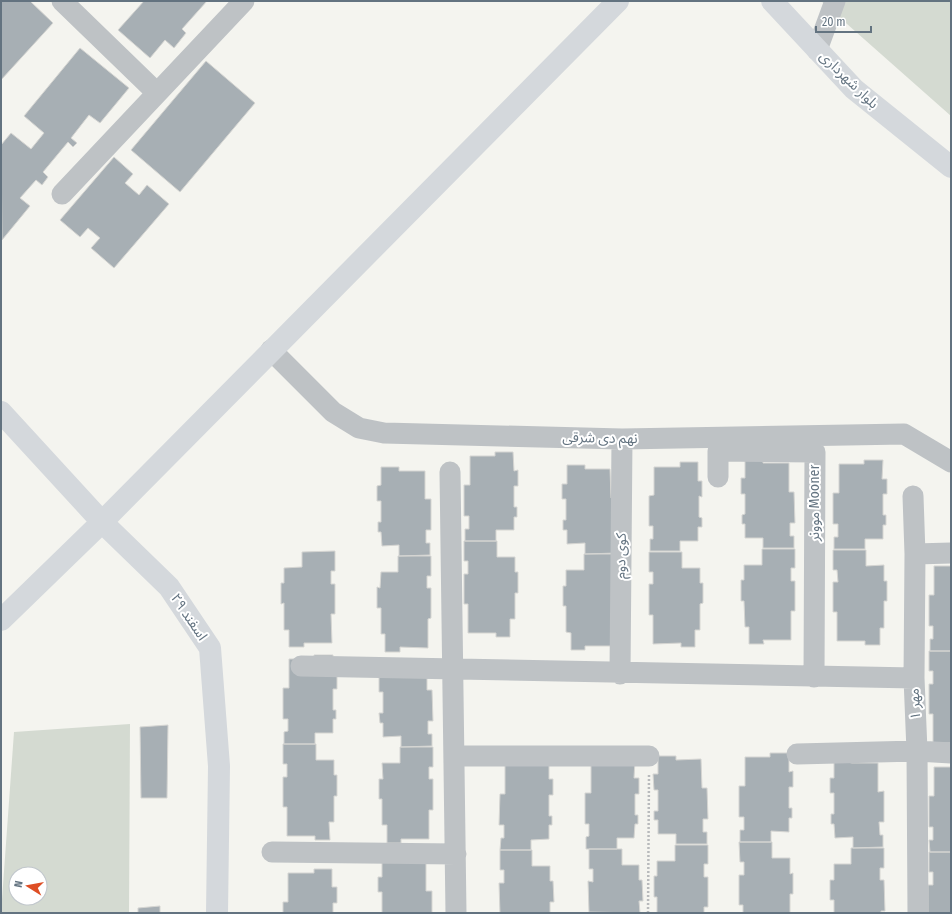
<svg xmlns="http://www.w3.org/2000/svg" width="952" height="914" font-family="'Fira Sans Condensed','Noto Sans Arabic',sans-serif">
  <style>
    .green { fill: #d4dad1; fill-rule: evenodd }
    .building { fill: #a7afb4; stroke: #d5d5d2 }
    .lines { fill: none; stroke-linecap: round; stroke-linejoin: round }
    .path { stroke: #b8babc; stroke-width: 2.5; stroke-dasharray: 2 2; stroke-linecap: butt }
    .street { stroke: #bec2c5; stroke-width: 21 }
    .secondary { stroke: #d4d8dc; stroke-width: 22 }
    .labels { text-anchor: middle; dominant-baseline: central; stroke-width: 4; stroke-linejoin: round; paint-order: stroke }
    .street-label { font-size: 14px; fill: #637380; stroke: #fff }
  </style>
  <rect width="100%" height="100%" fill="#f4f4ef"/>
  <!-- green -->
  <path class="green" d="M821,1H951V116Z
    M130,724L129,913H1L14,732ZM16,874H40V898H16Z"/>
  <!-- building -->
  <path class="building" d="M2,1H30L53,23L1,80V3Z
    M144,1H207L182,29L186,33L174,48L165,40L150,58L118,30Z
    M80,48L129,88L100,123L89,115L71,138L77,143L73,147L68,142L43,172L48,177L42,185L36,180L20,198L30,206L2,240L1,145L11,133L31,149L44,133L24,116Z
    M206,61L255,103L180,192L131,150Z
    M114,157L133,174L125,183L139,195L147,185L169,204L114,268L91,248L100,238L88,228L80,237L60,220Z
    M495,452H513L514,471L518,470V486H514V507H517V517H514V530H496V541H465V529H469V516H464V485H470V456H495Z
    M763,459V463H789V492H794L795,523H790V536H794V548H763V538H745V524H742V515L745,514V494H741V478H745V460Z
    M864,460H883L882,479H887V494H883V515H886V525H883V539H865V549H834V537H838V524H833V493H839V464H864Z
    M680,462H698V481H702V497L699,496V517L702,518V527H698V541H680V551H650V539H653V526H649V496L654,495V467H680Z
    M567,465H585V469H610L611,498H616V553L585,554V543L567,544V530H563V520H566V499H562V484H567Z
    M381,467H399V471H425V499H431V530H426V543H430V555L399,556V545L382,546L381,532H378V522H381V501H377V486L381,485Z
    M464,541H497V557H515V572H518V593H515V619H510V637H496V633H468V604H464V574H468V561H464Z
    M762,549H795V568H791V581H795V611H791V640H763L764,644H749V627H745L744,601H741V580H744V565H762Z
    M833,550H866V566L884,565V581H887V601H884V628H880V645H865V641H837V612H833V582H838L837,570H833Z
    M335,551V571H331V584H335V614H331L332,643H304V647H289V630H284V603L281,604V583H284V568L302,567V552Z
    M649,552H682V568H700V583H703V603L700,604V630H695V647H681V643L653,644V615H649V584H653V572H649Z
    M584,554H616L613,646H585V650H571V633L566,632V606H563V586H566V570H584Z
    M398,556H431V576H427V588H431V618L428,619V648L400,647V652H385V634H381V608H377V587L380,588L381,572H398Z
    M934,566H951V651H930V639H933V626H929V595H934Z
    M929,651H951V743H933V714H929V684H933V671H929Z
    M314,655H333L332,673H337V689H333V710H336V719H333V733H315V744H284V732L288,731V719H283V688H289V659H314Z
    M427,662V690H432L433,721H428V734H432V746L401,747V736L383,737V723H380L379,713H383V692H379V677Z
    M168,725L167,798H141L140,727Z
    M283,744H316V760H334V775H337V796H334V822H329L330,840H315V836H287V807H283V777H287V764H283Z
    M400,747H433V767H429V779H433V810H429V839H401V843H387V825H382V799H379V779H383L382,763H400Z
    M770,753H789V772L793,771V787H789V808H792V818H789V832L771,831V842H740V830H744V817H739V786H745V757H770Z
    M658,756H676V760L701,759L702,788H707L708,819H703V832H707V844H676V834H658V820H654V811H658V790H654L653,774H658Z
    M834,759L852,763H878V792L884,791V822H879L880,835H883V847L853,848V837L835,838L834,824H831V814H834V793H830V778H834Z
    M635,760L634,778H639V794H635V815H638V824H635L634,838H617V849H586V837L589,836V824H585V793H591V764Z
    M549,761V779H553V795H549V816H552V825H549V839L531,840V850H500L501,838H504V825H499L500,794H505V765Z
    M934,767H951V852H930L929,840H933V827H929V796H934Z
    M739,842H772V858H790V874L793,873V894H790V913H743V905H739V875H744V862H740Z
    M675,845H708V864H704V877H708V907H704V913H657V897H654V876H657V861H675Z
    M851,848H884V868H880V880H884L885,911H881V913H834V900H830V880H834V864H851Z
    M589,849H622V865H639V880H642L643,901H639L640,913L589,912L588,881L593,882V869H589Z
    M500,850H532V866H550V881H553L554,902H550V913H500L499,883H504V870H500Z
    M929,852H951V913H928V885H933V872H929Z
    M382,858L426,862V891H432V913H382V892H378V877H382Z
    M314,869H332V887H337V903H333V913H283V902H288V873H314Z
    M160,906V913H138V908Z"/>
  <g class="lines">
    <!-- path -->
    <path class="path" d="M648,913L649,775"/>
    <!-- street -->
    <path class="street" d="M62,1L157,93
      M817,50L835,1
      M62,194L244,1
      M271,350L333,412L359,428L384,433L622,439L904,434L951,462
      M450,472L456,913
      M718,477V451L815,452L814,677
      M913,496L915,554L914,678L917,751L918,913
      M915,554L951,553
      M301,666L914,678
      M620,674L622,439
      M797,754L917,751L951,753
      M454,756H649
      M272,852L456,854"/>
    <!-- secondary -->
    <path class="secondary" d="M772,1L854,89L951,167
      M1,412L102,522L169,587L210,648L219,766L217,913
      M1,620L102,522L618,1"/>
  </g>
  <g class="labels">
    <!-- street labels -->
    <g class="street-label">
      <text transform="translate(849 80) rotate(44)">بلوار شهرداری</text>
      <text transform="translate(600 438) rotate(1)">نهم دی شرقی</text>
      <text transform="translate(814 503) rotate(-90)">موونر Mooner</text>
      <text transform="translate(621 556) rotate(-89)">کوی دوم</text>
      <text transform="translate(189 617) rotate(56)">۲۹ اسفند</text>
      <text transform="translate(915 704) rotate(-93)">مهر ۱</text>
    </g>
  </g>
  <!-- border -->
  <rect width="952" height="914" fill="none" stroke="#637380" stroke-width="4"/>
  <!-- north arrow -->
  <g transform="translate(28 886) rotate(281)"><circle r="19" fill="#ffffff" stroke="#c1c7cc"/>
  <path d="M0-3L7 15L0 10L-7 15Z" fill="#de4e25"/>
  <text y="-6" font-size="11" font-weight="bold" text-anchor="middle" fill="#637380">N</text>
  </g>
  <!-- scale -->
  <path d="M816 26v6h55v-6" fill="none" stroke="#637380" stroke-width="2"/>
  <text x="822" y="26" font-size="12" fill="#637380" stroke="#ffffff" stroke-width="3" paint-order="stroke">20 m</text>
</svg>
